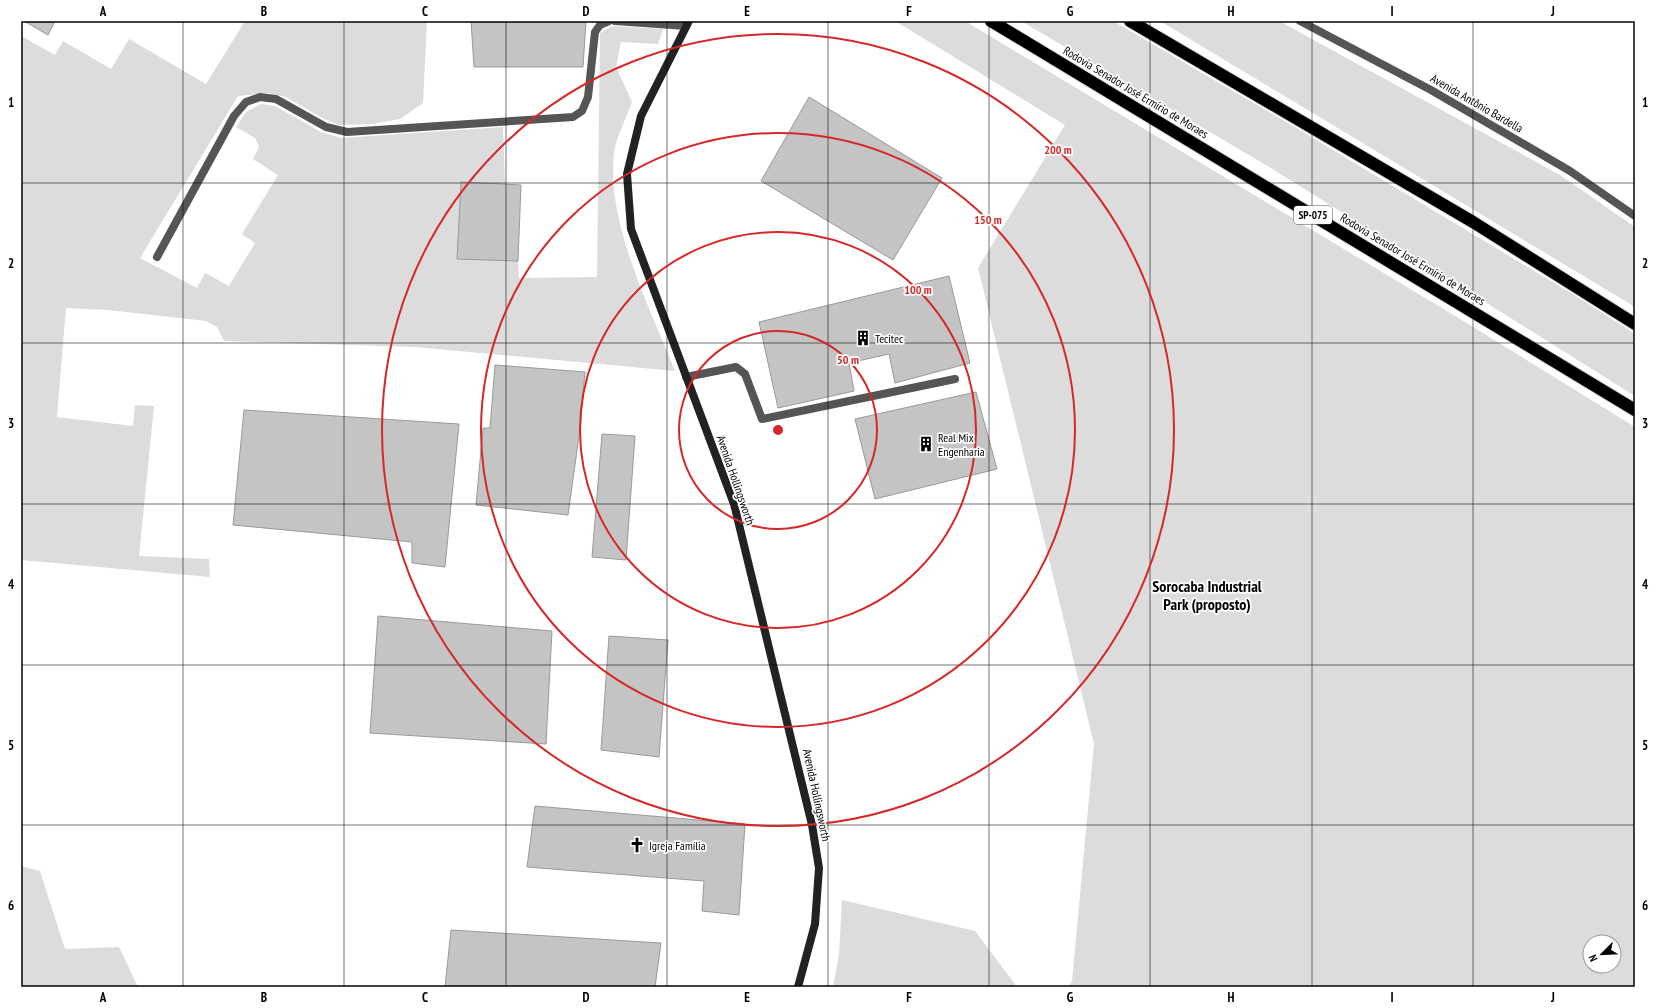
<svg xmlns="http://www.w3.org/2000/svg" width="1656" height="1008" font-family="'PT Sans Narrow',sans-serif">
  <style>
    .green { fill: #dcdcdc; fill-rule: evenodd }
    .building { fill: #c4c4c4; stroke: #999 }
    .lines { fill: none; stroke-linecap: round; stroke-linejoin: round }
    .highway-casing { stroke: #dbdbdb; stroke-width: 14 }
    .lane { stroke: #555; stroke-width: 8 }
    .street { stroke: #555; stroke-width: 8 }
    .secondary { stroke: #222; stroke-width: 8 }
    .highway { stroke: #000; stroke-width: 12 }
    .grid { fill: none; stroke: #000; stroke-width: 1; stroke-opacity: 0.55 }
    .ring { fill: none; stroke: #d62828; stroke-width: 2 }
    .labels { text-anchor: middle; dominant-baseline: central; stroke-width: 3.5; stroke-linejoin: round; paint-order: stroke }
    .shield { fill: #fff; stroke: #4c4c4c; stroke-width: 1 }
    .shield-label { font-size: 11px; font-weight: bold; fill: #000 }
    .street-label { font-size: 12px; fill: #000; stroke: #fff }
    .poi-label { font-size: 12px; fill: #000; stroke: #fff; text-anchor: start }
    .district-label { font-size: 16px; font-weight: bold; fill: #000; stroke: #fff }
    .centre { fill: #d62828; stroke: #fff; stroke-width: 2 }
    .ring-label { font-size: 12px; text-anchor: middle; font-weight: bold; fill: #d62828; stroke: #fff; stroke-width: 3.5; stroke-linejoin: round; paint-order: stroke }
    .neatline { fill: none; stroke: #000; stroke-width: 1.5 }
    .grid-label { font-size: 13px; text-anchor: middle; font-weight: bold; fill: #000 }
  </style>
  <rect width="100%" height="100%" fill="#fff"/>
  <!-- green -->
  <path class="green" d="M245,21H427L423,103L400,119L372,124L339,125L320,117L286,97L268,93L238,96L140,258L197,288L205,273L229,286L255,243L242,234L278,175L253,159L259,147L255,138L236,127L246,112L261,104L275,106L321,132L341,138L503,127L505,185L458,258L518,261L519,278L597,277L600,33L613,26L663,29L658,44L621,42L616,67L632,102C627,116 615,140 614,154C606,222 650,308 675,371L415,347L224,341L217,327L206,321L108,310L66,308L57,417L133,426L135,405L154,406L139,556L209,559L210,577L21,560V36L55,55L63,41L111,69L129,39L206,84Z
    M895,21H965L1470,325L1635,427V987H1068L1072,981L1094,744L978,268L1065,125ZM1590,942H1614V966H1590Z
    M1021,21H1113L1293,126L1571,293L1635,334V396L1271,168Z
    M1160,21H1279L1560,175L1635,227V307Z
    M21,866L40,871L65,949L119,947L138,987H21Z
    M842,900L975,931L1015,984L1014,987H833L839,954Z"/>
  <!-- building -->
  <path class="building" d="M24,21H55L48,35Z
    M471,21H586L583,67H474Z
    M809,97L942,178L893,260L761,181Z
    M461,182L521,185L518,261L457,259Z
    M949,276L970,363L895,383L889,354L849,363L854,391L778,408L759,322Z
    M495,365L585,372L580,429L568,515L476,505L483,428H490Z
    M976,392L997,469L875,499L855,419Z
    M244,410L459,424L445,567L412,563V542L233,525Z
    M602,434L635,436L626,560L592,557Z
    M378,616L552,631L546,744L370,733Z
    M609,636L668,640L659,757L601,750Z
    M535,806L745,824L739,915L702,911L704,881L527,867Z
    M451,930L661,943L655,987H445Z"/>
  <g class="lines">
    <!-- highway casing -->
    <g class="highway-casing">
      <path id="highway" d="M991,21L1635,410
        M1130,21L1473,222L1635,324"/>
    </g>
    <!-- lane -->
    <path class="lane" d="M615,21L686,26
      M157,257L234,116L246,102L260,97L276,99L326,127L347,132L573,117L582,111L588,97L595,32L600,25L609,21
      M686,377L736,367L745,374L762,419L955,379"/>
    <!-- street -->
    <path class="street" d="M1300,21L1431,90L1570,171L1635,216"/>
    <!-- secondary -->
    <path class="secondary" d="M689,21L641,116L627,174L631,229L734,504L812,825L819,868L815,924L798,987"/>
    <!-- highway -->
    <use href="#highway" class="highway"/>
  </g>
  <!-- grid -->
  <path class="grid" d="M183,21V987M344,21V987M506,21V987M667,21V987M828,21V987M989,21V987M1150,21V987M1312,21V987M1473,21V987M21,183H1635M21,343H1635M21,504H1635M21,665H1635M21,825H1635"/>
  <!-- distance rings -->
  <g class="ring">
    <circle cx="778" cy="430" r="99"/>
    <circle cx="778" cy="430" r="198"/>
    <circle cx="778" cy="430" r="297"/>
    <circle cx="778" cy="430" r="396"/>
  </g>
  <!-- icons -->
  <defs>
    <g id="building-bare" transform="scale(1.2)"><path d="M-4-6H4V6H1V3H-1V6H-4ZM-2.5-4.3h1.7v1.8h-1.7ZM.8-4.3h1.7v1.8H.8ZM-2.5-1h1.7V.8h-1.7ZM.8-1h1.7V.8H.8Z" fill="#000" stroke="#fff" stroke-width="2.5" paint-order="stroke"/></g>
    <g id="church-bare" transform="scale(1.2)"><path d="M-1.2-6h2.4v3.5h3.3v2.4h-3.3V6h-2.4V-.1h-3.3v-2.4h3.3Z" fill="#000" stroke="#fff" stroke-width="2.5" paint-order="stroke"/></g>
  </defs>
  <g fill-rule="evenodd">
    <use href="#building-bare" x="863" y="338"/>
    <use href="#building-bare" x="926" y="444"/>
    <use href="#church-bare" x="637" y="845"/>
  </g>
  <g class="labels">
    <!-- shield labels -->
    <rect class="shield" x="1294" y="206" width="38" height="18" rx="3"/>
    <g class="shield-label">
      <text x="1313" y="215">SP-075</text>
    </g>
    <!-- street labels -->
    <g class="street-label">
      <text transform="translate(1136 92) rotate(31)">Rodovia Senador José Ermírio de Moraes</text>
      <text transform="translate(1477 103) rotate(30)">Avenida Antônio Bardella</text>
      <text transform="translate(1413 259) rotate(31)">Rodovia Senador José Ermírio de Moraes</text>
      <text transform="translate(736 480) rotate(71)">Avenida Hollingsworth</text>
      <text transform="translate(817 795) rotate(78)">Avenida Hollingsworth</text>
    </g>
    <!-- poi labels -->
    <g class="poi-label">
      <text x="875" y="338">Tecitec</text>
      <text x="938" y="437">Real Mix<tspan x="938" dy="14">Engenharia</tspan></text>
      <text x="649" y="845">Igreja Família</text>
    </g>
    <!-- district labels -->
    <g class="district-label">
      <text x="1207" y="586">Sorocaba Industrial<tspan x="1207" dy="18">Park (proposto)</tspan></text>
    </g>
  </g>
  <circle cx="778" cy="430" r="6" class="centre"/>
  <g class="ring-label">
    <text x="1058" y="154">200 m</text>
    <text x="988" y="224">150 m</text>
    <text x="918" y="294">100 m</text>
    <text x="848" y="364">50 m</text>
  </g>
  <!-- border -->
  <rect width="1656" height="1008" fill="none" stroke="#ffffff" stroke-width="44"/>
  <!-- north arrow -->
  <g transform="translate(1602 954) rotate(246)"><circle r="19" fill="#ffffff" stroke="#999999"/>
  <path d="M0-3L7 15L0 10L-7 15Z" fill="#000000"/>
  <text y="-6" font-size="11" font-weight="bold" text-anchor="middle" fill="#000000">N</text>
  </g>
  <rect x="22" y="22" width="1612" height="964" class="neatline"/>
  <g class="grid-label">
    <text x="103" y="16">A</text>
    <text x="264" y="16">B</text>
    <text x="425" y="16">C</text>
    <text x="586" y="16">D</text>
    <text x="747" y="16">E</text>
    <text x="909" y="16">F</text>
    <text x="1070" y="16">G</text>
    <text x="1231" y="16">H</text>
    <text x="1392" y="16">I</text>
    <text x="1553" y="16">J</text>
    <text x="11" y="107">1</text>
    <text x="1645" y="107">1</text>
    <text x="11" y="268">2</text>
    <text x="1645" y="268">2</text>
    <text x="11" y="428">3</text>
    <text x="1645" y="428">3</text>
    <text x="11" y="589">4</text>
    <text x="1645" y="589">4</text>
    <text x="11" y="750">5</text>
    <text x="1645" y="750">5</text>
    <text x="11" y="910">6</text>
    <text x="1645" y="910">6</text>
    <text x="103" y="1002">A</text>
    <text x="264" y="1002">B</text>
    <text x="425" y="1002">C</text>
    <text x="586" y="1002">D</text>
    <text x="747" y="1002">E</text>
    <text x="909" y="1002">F</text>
    <text x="1070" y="1002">G</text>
    <text x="1231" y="1002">H</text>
    <text x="1392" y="1002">I</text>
    <text x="1553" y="1002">J</text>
  </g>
</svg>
